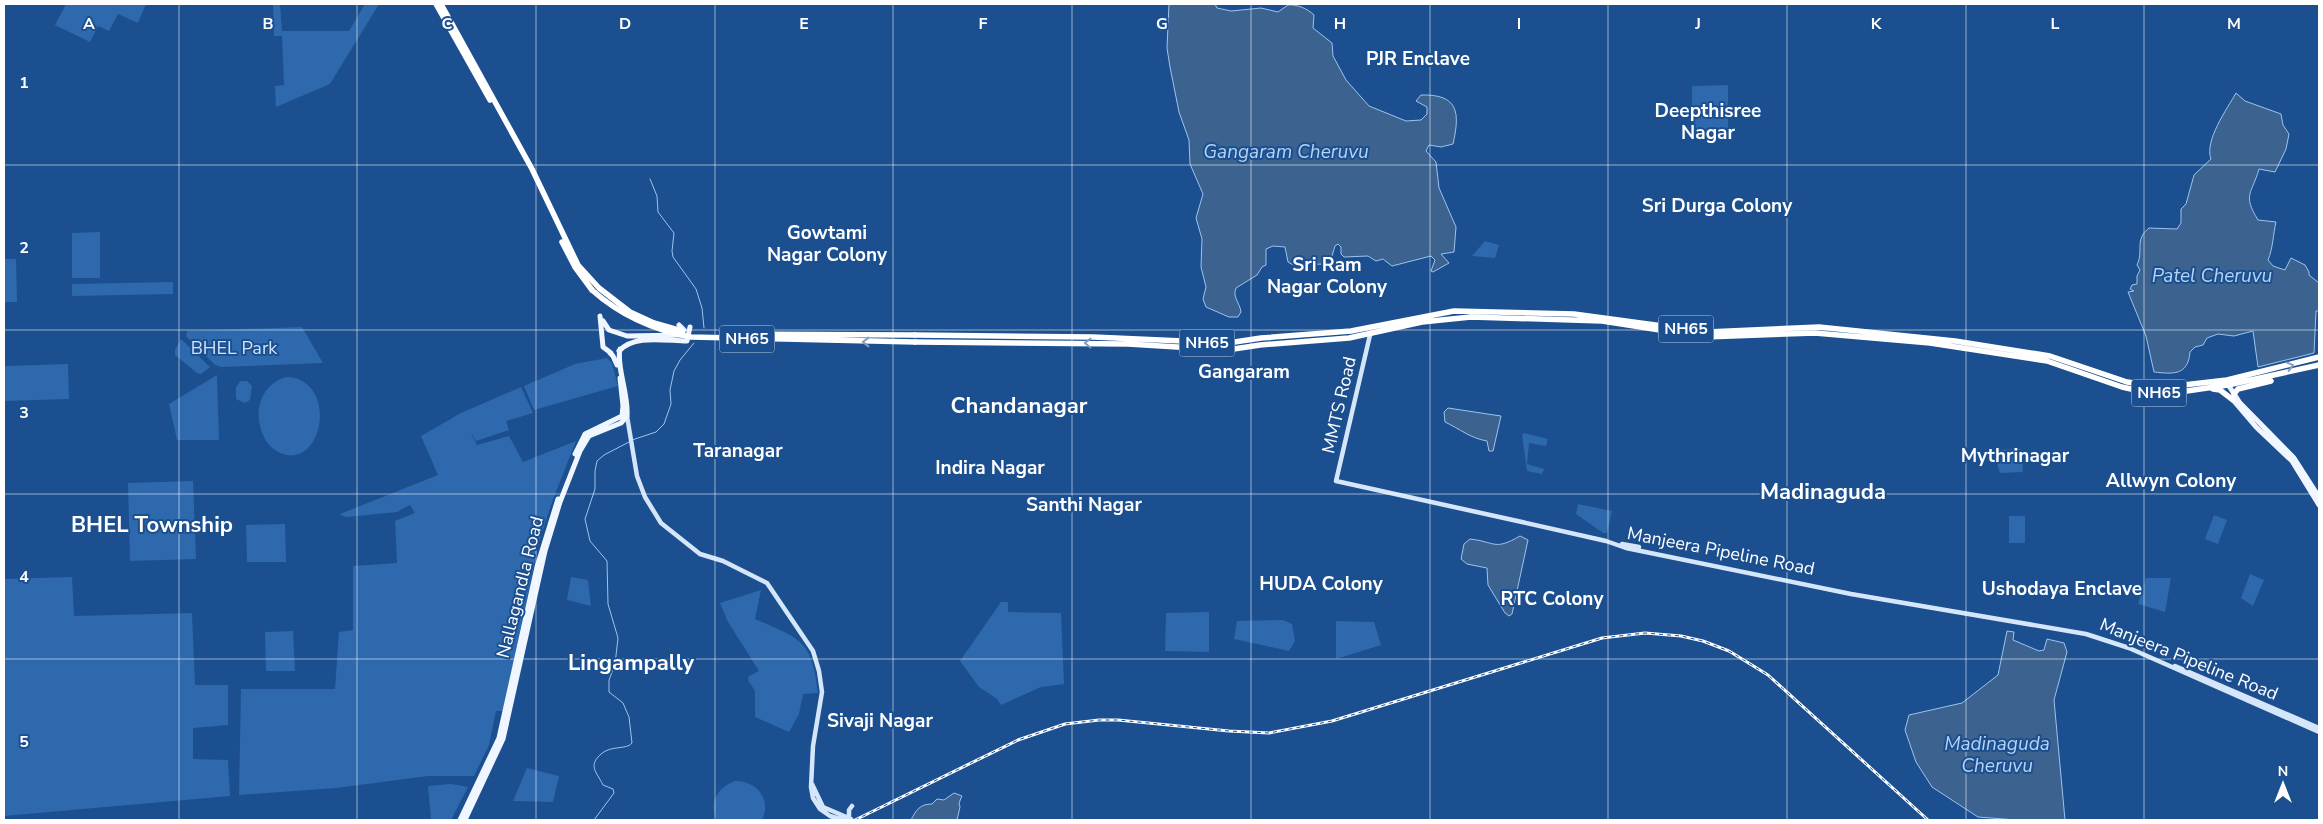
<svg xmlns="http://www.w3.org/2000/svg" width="2323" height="824" font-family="'Nunito Sans',sans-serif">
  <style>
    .green { fill: #2e69ad }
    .water { fill: #3c6290; stroke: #9cc4f0 }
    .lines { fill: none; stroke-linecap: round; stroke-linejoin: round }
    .stream { stroke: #9cc4f0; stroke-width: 1 }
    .secondary { stroke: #d6e6fa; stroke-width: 4.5 }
    .primary { stroke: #f0f6ff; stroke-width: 5 }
    .highway { stroke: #fff; stroke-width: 5.5 }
    .rail-casing { stroke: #fff; stroke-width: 3 }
    .rail { stroke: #1b4f8f; stroke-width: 1; stroke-dasharray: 4; stroke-linecap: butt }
    .highway-bridge { stroke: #fff; stroke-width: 5.5 }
    .oneway { stroke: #829ec1 }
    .grid { fill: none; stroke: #fff; stroke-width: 1; stroke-opacity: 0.55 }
    .labels { text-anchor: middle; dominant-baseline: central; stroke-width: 4; stroke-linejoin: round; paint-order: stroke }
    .shield { fill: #1b4f8f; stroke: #bbcadd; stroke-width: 1 }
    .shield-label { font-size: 16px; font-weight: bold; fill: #fff }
    .park-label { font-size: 18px; fill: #cfe3fa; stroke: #1b4f8f }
    .street-label { font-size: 18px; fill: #fff; stroke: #1b4f8f }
    .neighbourhood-label { font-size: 19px; font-weight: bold; fill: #fff; stroke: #1b4f8f }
    .water-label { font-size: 19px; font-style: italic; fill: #b5d3f5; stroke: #1b4f8f }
    .district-label { font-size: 22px; font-weight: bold; fill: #fff; stroke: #1b4f8f }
    .grid-label { font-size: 16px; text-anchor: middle; font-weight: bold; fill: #fff; stroke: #1b4f8f; stroke-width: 4; stroke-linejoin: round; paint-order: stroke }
  </style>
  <rect width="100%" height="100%" fill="#1b4f8f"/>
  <!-- green -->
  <path class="green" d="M66,4H146L138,23L118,14L109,31L98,26L90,42L55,25Z
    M273,4H280L282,31H349L365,4H379L330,84L276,107L275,86L284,85L282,36H274Z
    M1728,85V139L1692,138V86Z
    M100,232V278H72V233Z
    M1485,241L1499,245L1495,258L1472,256Z
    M4,259H16L17,302H4Z
    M173,282V294L72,296V284Z
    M302,327L323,363L221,367L215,365L186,336L187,331Z
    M181,339L210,367L201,374L197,373L175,355V350Z
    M607,358L612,363L618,386L534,410L524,386L575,364Z
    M68,364L69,399L4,401V366Z
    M217,375L219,440H177L169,404Z
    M286,377C336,378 326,462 286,455C278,453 269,447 265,439C252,416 259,385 286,377Z
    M240,381H247L252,386L250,400L245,403L236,399V388Z
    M521,387L533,413L506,421L509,430L476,441L470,431L477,445L509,436L523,462L576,441L552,502L539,542L503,711H496L489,745L474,776H428L336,788L239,795L241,689H335L339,632L353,630V566L397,563L395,521L415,513L410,505L397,512L348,517L342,516L340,514L438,475L421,436L461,413Z
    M1524,433L1548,439L1546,446L1529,443L1527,464L1544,469L1542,474L1527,471L1522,435Z
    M2020,449L2022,450L2023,472L2000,473L1993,450Z
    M193,481L196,559L130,561L128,483Z
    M1578,504L1612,511L1607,533H1603L1576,514Z
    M2214,515L2227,520L2218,544L2205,539Z
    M2009,516H2025V543H2009Z
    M285,524L286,562H247L246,525Z
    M4,566V579L72,577L74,616L192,613L195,685H228V725L193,728V759L228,760L230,796L4,816Z
    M2250,574L2264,580L2253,606L2241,598Z
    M571,577L588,580L591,606L567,600Z
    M2146,578H2171L2165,612L2138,604Z
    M761,590L755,619C800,639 812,639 818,693L803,694L799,714L789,732L755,717V691L748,680L749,676L759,671L728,622L720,603Z
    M1001,602H1008V612L1061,613L1064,684L1041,687L1001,705L997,699L979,687L960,661Z
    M1209,612V652L1165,651L1166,613Z
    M1283,620L1292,624L1295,641L1289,651L1234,639L1237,621Z
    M1336,621L1374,622L1381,645L1336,659Z
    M293,631L295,671H266L265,632Z
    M527,768L559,776L553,802L513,801Z
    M735,781C757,781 772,799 762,820H717C708,803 718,787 735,781Z
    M451,784L468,787L451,820H431L428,786Z"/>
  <!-- water -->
  <path class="water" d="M1169,4H1215L1217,8L1231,11L1261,8L1278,12L1288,5C1297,4 1308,9 1314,15L1313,28L1332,43L1333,56L1346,80L1369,106L1406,121L1421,120L1427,114V107L1416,101L1421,95C1459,94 1460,113 1453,144L1441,147L1429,145L1426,151L1436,162L1439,188L1456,227L1454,252L1441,254L1449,263L1433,272L1431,271L1435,260L1431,256L1392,266L1383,259L1376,261L1368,256L1344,257L1341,254V247L1338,244L1335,246L1332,256L1324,264L1293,265L1288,262L1285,247L1273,246L1266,249V265L1262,267L1257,275L1236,288C1232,297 1240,303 1241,312L1238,317H1229L1206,307L1203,299L1206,287L1201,267L1202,239L1196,218L1203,194L1190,164L1189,140L1179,112L1170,67L1167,48Z
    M2236,93L2245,101L2281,114L2283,125L2289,134L2286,149L2275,172L2259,169C2252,194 2242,194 2258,220L2276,222C2273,235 2273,248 2268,260L2273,266L2285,270L2291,258L2305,265L2309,272V275L2319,283V311H2316L2314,353L2258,367L2253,331L2234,336L2218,334L2207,338L2203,345L2195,347L2190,352C2188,376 2173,374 2154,372L2146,336L2128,292L2134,291L2130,289L2132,285L2137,284V276L2140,270L2137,265C2144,250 2134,240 2149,228L2177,229L2181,223V209L2186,204L2194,175L2211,159C2204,141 2227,109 2236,93Z
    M1448,408L1501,416L1493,451H1489L1487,441C1470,438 1460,429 1445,422L1444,412Z
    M1520,536L1528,540L1512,614L1509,616L1505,613L1488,585L1487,568L1467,564L1461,559L1464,544L1470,539C1496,542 1494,551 1520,536Z
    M2007,631L2014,632L2013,640L2039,651L2044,650L2047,639L2064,643L2067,652L2054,700L2065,820H2016L1978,817L1932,787L1916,762L1905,730L1909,715L1962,703L1998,675Z
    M954,793L962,796L959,803L960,807L957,820H911C916,810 920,804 932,804L937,799L944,800Z"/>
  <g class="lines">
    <!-- stream -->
    <path class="stream" d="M650,179L657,196L658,212L674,233L672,251L673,257L696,289L702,308L704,328
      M632,440L656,432L664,424L671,404L670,390L674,371L680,360L694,343
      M594,820L614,793L613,789L603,785C596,771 588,766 601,754C611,745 627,750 632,743L629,717L623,703L609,692V680L615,664L618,638L608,604L607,561L590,541L585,519L595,489V471L597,461L604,455L629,442"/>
    <!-- secondary -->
    <path class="secondary" d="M1370,335L1336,481L1522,522L1606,541L1626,548L1851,594L2086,634L2129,648L2319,732
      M627,416L637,476L645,497L661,523L700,554L723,561L767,583L813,651L819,671L822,692L813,746L811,787L813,798L820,809L830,816L843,820
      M1622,544L1639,547
      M2175,666L2319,728
      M812,784L823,807L851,819
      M849,817V810L852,806"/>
    <!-- primary -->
    <path class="primary" d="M600,316L603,347L611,353
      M603,321L609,330L627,336L681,335L684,330L679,325
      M619,351C634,334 666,341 687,341L690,327
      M610,353L613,356L617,365
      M2227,383L2240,403L2294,458L2319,497
      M2233,400L2256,427L2292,461L2319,505
      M575,454L585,434L622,416L623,406L620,378
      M460,820L499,738L537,567L558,499
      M465,820L503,739L545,551L560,502L580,451L589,436L621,423L627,416C629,395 616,366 620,349"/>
    <!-- highway -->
    <path class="highway" d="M436,4L490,100
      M441,4L532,169L578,265L599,288L630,312L654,323L682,331
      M562,242L575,267L592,290
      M915,335L1093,337L1228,343L1261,338L1351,331L1454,311L1574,314L1707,332L1819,327L1955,341L2050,356L2127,382L2166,387L2227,380L2319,357
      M915,342L1128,344L1227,350L1260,345L1349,338L1422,322L1471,317L1602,321L1705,337L1815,333L1930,343L2047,361L2122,387L2149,393H2173L2228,385L2319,365
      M2213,389L2220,390L2233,400
      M2234,394L2238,389L2271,381"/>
    <!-- rail casing -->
    <g class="rail-casing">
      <path id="rail" d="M855,820L1018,740L1065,724L1099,720H1118L1229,731L1269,733L1332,721L1602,638L1645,633L1681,636L1703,641L1729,651L1768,675L1928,820"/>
    </g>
    <!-- rail -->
    <use href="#rail" class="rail"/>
    <!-- highway-bridge -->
    <path class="highway-bridge" d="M592,290C621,316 653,330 691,337L915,342
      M729,334L915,335"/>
  </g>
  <!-- one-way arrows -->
  <defs><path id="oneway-chevron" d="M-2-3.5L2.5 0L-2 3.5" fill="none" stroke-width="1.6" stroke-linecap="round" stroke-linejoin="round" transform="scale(1.25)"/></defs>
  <g class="oneway">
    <use href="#oneway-chevron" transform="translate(866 342) rotate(-180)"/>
    <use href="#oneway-chevron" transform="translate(1088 343) rotate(-179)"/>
    <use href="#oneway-chevron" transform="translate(2290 366) rotate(-15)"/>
  </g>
  <!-- grid -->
  <path class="grid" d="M179,4V820M357,4V820M536,4V820M715,4V820M893,4V820M1072,4V820M1251,4V820M1430,4V820M1608,4V820M1787,4V820M1966,4V820M2144,4V820M4,165H2319M4,330H2319M4,494H2319M4,659H2319"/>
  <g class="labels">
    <!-- shield labels -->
    <g class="shield">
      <rect x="1658.5" y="315.5" width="55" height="27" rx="4"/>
      <rect x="719.5" y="325.5" width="55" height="27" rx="4"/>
      <rect x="1179.5" y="329.5" width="55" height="27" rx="4"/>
      <rect x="2131.5" y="379.5" width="55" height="27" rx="4"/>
    </g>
    <g class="shield-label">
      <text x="1686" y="329">NH65</text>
      <text x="747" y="339">NH65</text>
      <text x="1207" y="343">NH65</text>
      <text x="2159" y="393">NH65</text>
    </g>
    <!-- park labels -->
    <g class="park-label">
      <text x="234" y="348">BHEL Park</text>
    </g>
    <!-- street labels -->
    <g class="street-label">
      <text transform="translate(1339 405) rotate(-77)">MMTS Road</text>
      <text transform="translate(1721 551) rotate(11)">Manjeera Pipeline Road</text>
      <text transform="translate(520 587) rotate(-76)">Nallagandla Road</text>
      <text transform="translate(2189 659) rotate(22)">Manjeera Pipeline Road</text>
    </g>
    <!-- neighbourhood labels -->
    <g class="neighbourhood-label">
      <text x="1418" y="59">PJR Enclave</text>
      <text x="1708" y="111">Deepthisree<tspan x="1708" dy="22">Nagar</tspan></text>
      <text x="1717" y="206">Sri Durga Colony</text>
      <text x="827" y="233">Gowtami<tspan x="827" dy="22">Nagar Colony</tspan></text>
      <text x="1327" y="265">Sri Ram<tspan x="1327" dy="22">Nagar Colony</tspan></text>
      <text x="1244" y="372">Gangaram</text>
      <text x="738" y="451">Taranagar</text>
      <text x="2015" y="456">Mythrinagar</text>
      <text x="990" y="468">Indira Nagar</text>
      <text x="2171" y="481">Allwyn Colony</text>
      <text x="1084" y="505">Santhi Nagar</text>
      <text x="1321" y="584">HUDA Colony</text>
      <text x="2062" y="589">Ushodaya Enclave</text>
      <text x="1552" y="599">RTC Colony</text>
      <text x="880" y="721">Sivaji Nagar</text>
    </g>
    <!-- water labels -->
    <g class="water-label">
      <text x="1286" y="152">Gangaram Cheruvu</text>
      <text x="2212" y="276">Patel Cheruvu</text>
      <text x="1997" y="744">Madinaguda<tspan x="1997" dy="22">Cheruvu</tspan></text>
    </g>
    <!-- district labels -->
    <g class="district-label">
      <text x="1019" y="406">Chandanagar</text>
      <text x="1823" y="492">Madinaguda</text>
      <text x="152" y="525">BHEL Township</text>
      <text x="631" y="663">Lingampally</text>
    </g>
  </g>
  <g class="grid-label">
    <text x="89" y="29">A</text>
    <text x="268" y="29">B</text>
    <text x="447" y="29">C</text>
    <text x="625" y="29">D</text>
    <text x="804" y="29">E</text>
    <text x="983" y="29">F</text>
    <text x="1162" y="29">G</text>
    <text x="1340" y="29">H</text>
    <text x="1519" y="29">I</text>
    <text x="1698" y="29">J</text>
    <text x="1876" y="29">K</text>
    <text x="2055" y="29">L</text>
    <text x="2234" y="29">M</text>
    <text x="24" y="88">1</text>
    <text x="24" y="253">2</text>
    <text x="24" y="418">3</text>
    <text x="24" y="582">4</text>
    <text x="24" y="747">5</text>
  </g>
  <!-- border -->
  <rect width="2323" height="824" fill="none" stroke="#ffffff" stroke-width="10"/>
  <!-- north arrow -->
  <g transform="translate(2283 784)" stroke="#1b4f8f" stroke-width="4" paint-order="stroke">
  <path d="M0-4L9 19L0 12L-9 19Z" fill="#ffffff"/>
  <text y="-8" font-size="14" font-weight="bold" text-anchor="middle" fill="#ffffff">N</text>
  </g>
</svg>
